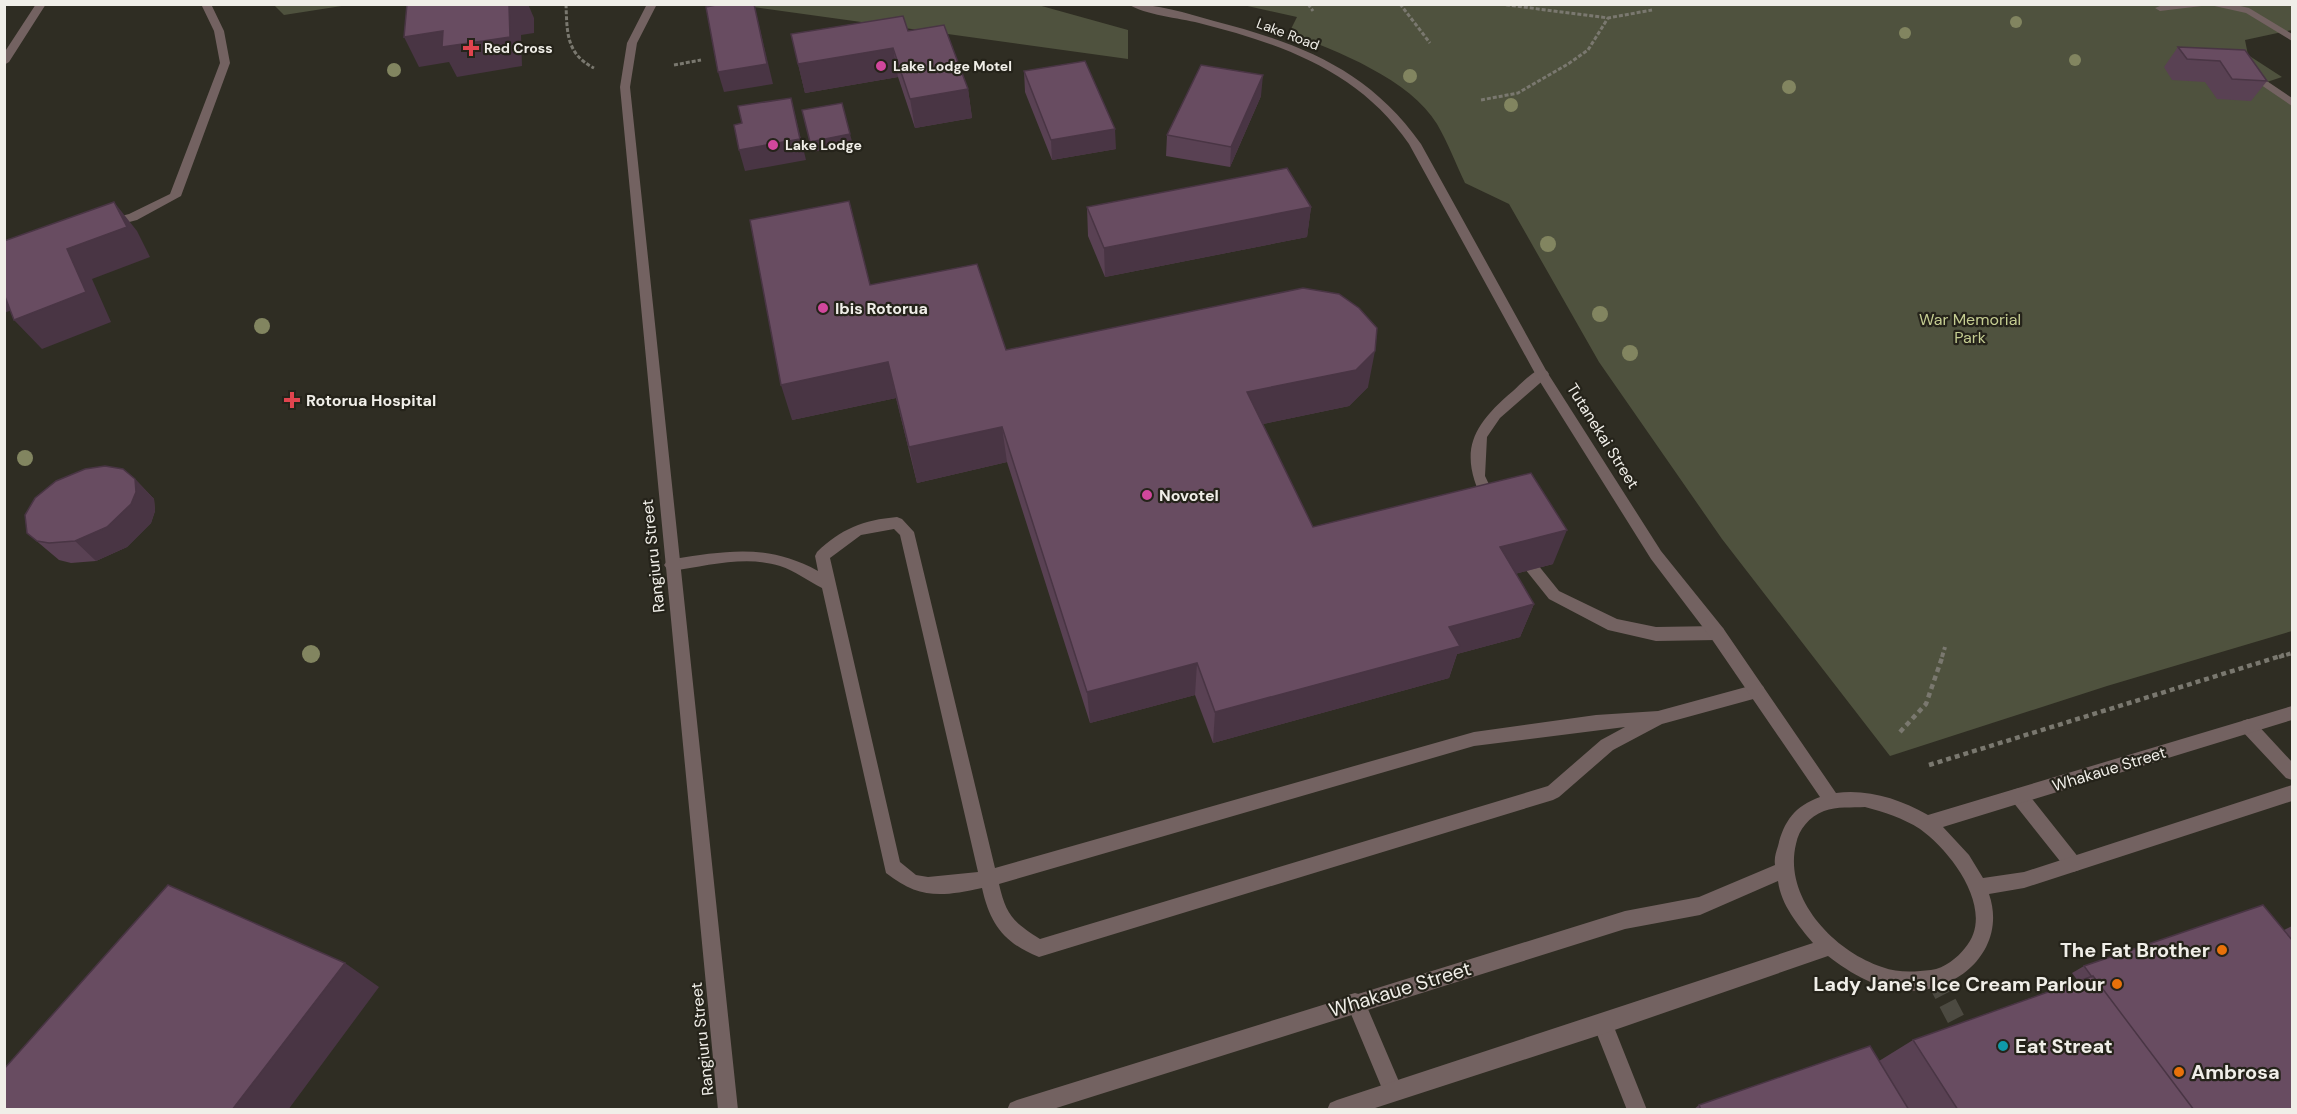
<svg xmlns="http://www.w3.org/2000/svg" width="2297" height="1114" font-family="'DM Sans',sans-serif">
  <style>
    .green { fill: #4f523e }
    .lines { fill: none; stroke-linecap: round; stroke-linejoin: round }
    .street-tunnel { stroke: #4c4a41; stroke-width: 18; stroke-dasharray: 18 9; stroke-linecap: butt }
    .path-far2 { stroke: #7a786f; stroke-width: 3; stroke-dasharray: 4 2; stroke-linecap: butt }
    .path-far1 { stroke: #7a786f; stroke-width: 4; stroke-dasharray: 4.5 3; stroke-linecap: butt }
    .path { stroke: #7a786f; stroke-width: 4.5; stroke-dasharray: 5 4; stroke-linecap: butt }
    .lane { fill: #736261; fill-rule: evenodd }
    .street { fill: #736261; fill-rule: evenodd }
    .tree { fill: #828560 }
    .wall { fill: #594153 }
    .shaded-wall { fill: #493544 }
    .building { fill: #684c61; stroke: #493544; stroke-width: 1.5 }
    .health-dot { fill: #e0444e; stroke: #25231a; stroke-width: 2 }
    .hotel-dot { fill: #d1479c; stroke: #25231a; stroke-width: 2 }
    .food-dot { fill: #e8710a; stroke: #25231a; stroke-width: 2 }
    .culture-dot { fill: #0f9aa8; stroke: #25231a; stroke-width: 2 }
    .labels { text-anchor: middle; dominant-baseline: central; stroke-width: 4.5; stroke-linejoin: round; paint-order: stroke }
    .far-street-label { font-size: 14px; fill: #f0eee8; stroke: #25231a }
    .far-poi-label { font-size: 14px; font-weight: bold; fill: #f0eee8; stroke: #25231a; text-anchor: start }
    .poi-label { font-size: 16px; font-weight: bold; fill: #f0eee8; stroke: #25231a; text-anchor: start }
    .park-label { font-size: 16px; fill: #c5cd92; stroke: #25231a }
    .street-label { font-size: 16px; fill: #f0eee8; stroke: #25231a }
    .near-poi-label { font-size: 20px; font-weight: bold; fill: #f0eee8; stroke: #25231a; text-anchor: end }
    .near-street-label { font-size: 20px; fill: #f0eee8; stroke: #25231a }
  </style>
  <rect width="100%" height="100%" fill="#2f2d23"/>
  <!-- green -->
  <path class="green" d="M274,5H348L284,15Z
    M739,5H1038L1128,30V59Z
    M1243,5H2292V30L2245,40L2248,55L2282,77L2267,82L2292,99V631L2107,686L1890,756L1722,539L1599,362L1509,204L1465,183C1456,164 1448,143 1437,124C1411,80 1336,50 1289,33L1297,17Z"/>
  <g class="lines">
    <!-- street-tunnel -->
    <path class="street-tunnel" d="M1935,979L1967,1040"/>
    <!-- path-far2 -->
    <path class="path-far2" d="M566,4C567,32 566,54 594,68
      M1308,4L1313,11
      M1400,4L1430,43
      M1500,4L1608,18L1652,10
      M674,65L701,60
      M1481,100L1518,93L1568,64L1588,50L1608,18"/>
    <!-- path-far1 -->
    <path class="path-far1" d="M1942,657L1945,647
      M2279,657L2292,653"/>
    <!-- path -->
    <path class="path" d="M1900,732L1926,704L1943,655
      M1929,765L2284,655"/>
    <!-- lane -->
    <path class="lane" d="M36,4H46L9,62L4,65V53Z
      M201,4H211L224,31L230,63L181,196L137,220L110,227L106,226V220L129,214L170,194L220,63L214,31Z
      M1542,369L1547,371L1549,374L1547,377L1500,418L1487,437L1485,476L1498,503L1496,507H1486C1458,454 1469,428 1513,391C1521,384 1531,372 1542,369Z
      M897,517L902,519L914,532L995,868L1474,732L1596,715L1658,711L1757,684L1763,686L1765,691L1763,696L1757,698L1662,724L1613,750L1559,797L1553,800L1039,957C1004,943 990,924 982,888C941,897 919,899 886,873L822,588C808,581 795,571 780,566C746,555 706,566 672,571L667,569L664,565L667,561L672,559C727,551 767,543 818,571L815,556L817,552C841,529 863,520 897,517ZM894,529L900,535L978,872L928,877L916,875L900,862L830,558L861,535ZM1625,727L1601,740L1548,786L1040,939C1013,922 1006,915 999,884L1474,746Z
      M1533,563L1538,565L1559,591L1617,619L1656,627L1717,626L1723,628L1725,633L1723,638L1717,640L1656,641L1608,630L1549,599L1525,569L1528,565Z
      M2248,719L2254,721L2292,762V780L2286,778L2242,731L2240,726L2242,721Z
      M2019,788L2025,790L2079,858L2082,864L2079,870L2073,872L2067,870L2013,802L2010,796L2013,790Z
      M1355,993L1362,995L1403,1091L1400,1098L1393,1101L1386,1098L1346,1002L1348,995Z
      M1603,1014L1610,1017L1647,1110H1627L1593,1024L1596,1017Z"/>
    <!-- street -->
    <path class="street" d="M647,4H657L637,43L630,87L738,1110H718L620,87L627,43Z
      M1128,4C1157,4 1186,13 1214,21C1299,43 1368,69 1421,144L1547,372L1661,551L1723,628L1836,793C1869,789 1899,799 1928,815L2292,706V720L1943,827L1969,855L1983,878L2024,872L2292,785V801L2024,888L1989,894C2007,946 1963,990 1912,991C1882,992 1851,974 1828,956L1603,1034L1369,1110H1327L1330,1103L1337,1100L1813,943C1798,925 1781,905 1778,881L1700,915L1625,929L1050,1110H1007L1010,1103L1017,1100L1625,911L1699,897L1775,865C1774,858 1776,852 1778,846C1784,821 1795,806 1820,797L1711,638L1651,559L1537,377L1409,144C1359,71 1282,44 1199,23C1179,18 1145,15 1128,4ZM1865,807C1884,812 1903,818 1920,829C1951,851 1997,911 1965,948C1957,958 1945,968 1931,970C1914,972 1898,973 1882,967C1833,951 1783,897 1796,844C1799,829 1809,817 1824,811C1837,806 1852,808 1865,807Z
      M2165,4H2232L2249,8L2292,34V41L2246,13L2210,5L2160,11L2155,8Z
      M2249,69L2292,98V106L2245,74V70Z"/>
  </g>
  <!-- trees -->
  <g class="tree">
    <circle cx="2016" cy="22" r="6"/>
    <circle cx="1905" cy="33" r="6"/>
    <circle cx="2075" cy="60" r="6"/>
    <circle cx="394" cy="70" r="7"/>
    <circle cx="1410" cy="76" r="7"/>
    <circle cx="1789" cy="87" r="7"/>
    <circle cx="1511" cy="105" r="7"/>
    <circle cx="1548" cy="244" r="8"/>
    <circle cx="1600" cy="314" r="8"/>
    <circle cx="262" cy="326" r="8"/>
    <circle cx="1630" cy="353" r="8"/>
    <circle cx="25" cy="458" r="8"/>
    <circle cx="311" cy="654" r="9"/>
  </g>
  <!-- wall -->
  <path class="wall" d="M908,31L968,89L972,118L915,128L898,77L805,93L791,34Z
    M2178,47L2245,50L2267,81L2251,101L2217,99L2205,82L2172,80L2164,67Z
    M1024,71L1116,149L1052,160L1025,92Z
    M1261,96L1230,167L1166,156L1167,135Z
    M1087,207H1311L1307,237L1105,277L1088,236Z
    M870,285L1006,350L1368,387L1349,406L1263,424L1313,527L1553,564L1515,574L1534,604L1520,637L1457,654L1449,678L1213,743L1195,695L1090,723L1007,462L917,483L896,398L792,420Z
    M135,479L154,499L155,511L151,523L127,547L96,561L71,563L59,560L27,533Z
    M2292,926V1110H1693L1699,1105L1879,1061L1913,1040L2078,981L2072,973L2084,966L2284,930Z"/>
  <!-- shaded-wall -->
  <path class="shaded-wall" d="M521,4H528L534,18V33L521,35L522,66L457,77L449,62L419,67L404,37L509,6Z
    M754,4L773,84L724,92L718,72Z
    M893,48L898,77L805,93L798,64Z
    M1263,75L1261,96L1230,167L1231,147Z
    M968,89L972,118L915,128L910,99Z
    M791,98L806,160L745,171L739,150Z
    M1115,129L1116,149L1052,160L1051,140Z
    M850,134L853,145L812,152L810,142Z
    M114,202L137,231L150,257L92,279L111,322L42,349L14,320L67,249Z
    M1311,207L1307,237L1105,277L1104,248Z
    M4,283L25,305L4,313Z
    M1375,351L1368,387L1349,406L1244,428L1247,392Z
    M888,362L896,398L792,420L781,385Z
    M1002,427L1007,462L917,483L909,447Z
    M135,479L154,499L155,511L151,523L127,547L96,561L75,541Z
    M1567,530L1553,564L1488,581L1500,547Z
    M1534,604L1520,637L1457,654L1449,678L1213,743L1215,712L1449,627Z
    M1197,663L1195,695L1090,723L1087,692Z
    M345,963L379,987L288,1110H232Z"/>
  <!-- building -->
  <path class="building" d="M407,4H521L509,6L510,37L442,47L443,31L404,37Z
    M721,4H754L767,64L718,72L706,7Z
    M903,16L908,31L944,25L968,89L910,99L893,48L798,64L791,34Z
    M2178,47L2245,50L2267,81L2232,79L2220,61L2187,59Z
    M1085,61L1115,129L1051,140L1024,71Z
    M1201,65L1263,75L1231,147L1167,135Z
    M791,98L800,139L739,150L734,125L742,123L738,106Z
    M842,103L850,134L810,142L802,110Z
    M1287,168L1311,207L1104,248L1087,207Z
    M849,201L870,285L977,264L1006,350L1303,288L1339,294L1359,308L1377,328L1375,351L1356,370L1247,392L1313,527L1531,473L1567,530L1500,547L1534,604L1449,627L1460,646L1215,712L1197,663L1087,692L1002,427L909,447L888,362L781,385L750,220Z
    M114,202L127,227L67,249L86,292L14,320L4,294V241Z
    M105,466L123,469L135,479L136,492L131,504L107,527L75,541L49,543L37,541L27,533L25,515L35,498L56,481L85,469Z
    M168,885L345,963L232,1110H4V1069Z
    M2263,905L2292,940V1110H2194L2093,976L2092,977L2084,966Z
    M2093,976L2194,1110H1958L1913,1040Z
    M1870,1046L1909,1110H1701L1699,1105Z"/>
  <!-- markers -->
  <g class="health-dot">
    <path d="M468 39h6v6h6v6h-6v6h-6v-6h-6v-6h6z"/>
    <path d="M289 391h6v6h6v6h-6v6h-6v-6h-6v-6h6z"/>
  </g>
  <g class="hotel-dot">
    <circle cx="881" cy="66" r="6"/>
    <circle cx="773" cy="145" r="6"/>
    <circle cx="823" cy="308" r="6"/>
    <circle cx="1147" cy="495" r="6"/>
  </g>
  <g class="food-dot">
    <circle cx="2222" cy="950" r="6"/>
    <circle cx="2117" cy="984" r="6"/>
    <circle cx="2179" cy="1072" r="6"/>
  </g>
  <circle class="culture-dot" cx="2003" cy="1046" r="6"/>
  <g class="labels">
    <!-- far-street labels -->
    <g class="far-street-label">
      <text transform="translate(1288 34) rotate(21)">Lake Road</text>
    </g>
    <!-- far-poi labels -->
    <g class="far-poi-label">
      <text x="484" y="48">Red Cross</text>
      <text x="893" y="66">Lake Lodge Motel</text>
      <text x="785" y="145">Lake Lodge</text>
    </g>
    <!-- poi labels -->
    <g class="poi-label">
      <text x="835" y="308">Ibis Rotorua</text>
      <text x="306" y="400">Rotorua Hospital</text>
      <text x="1159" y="495">Novotel</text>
    </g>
    <!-- park labels -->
    <g class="park-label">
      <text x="1970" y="319">War Memorial<tspan x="1970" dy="18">Park</tspan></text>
    </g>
    <!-- street labels -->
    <g class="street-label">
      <text transform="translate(1603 436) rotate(58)">Tutanekai Street</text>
      <text transform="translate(653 556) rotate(-96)">Rangiuru Street</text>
      <text transform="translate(2109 769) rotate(-17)">Whakaue Street</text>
      <text transform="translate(702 1039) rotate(-96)">Rangiuru Street</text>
    </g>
    <!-- near-poi labels -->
    <g class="near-poi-label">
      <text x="2210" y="950">The Fat Brother</text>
      <text x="2105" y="984">Lady Jane's Ice Cream Parlour</text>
      <text x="2015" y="1046" text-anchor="start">Eat Streat</text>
      <text x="2191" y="1072" text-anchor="start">Ambrosa</text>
    </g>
    <!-- near-street labels -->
    <g class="near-street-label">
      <text transform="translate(1400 989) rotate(-17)">Whakaue Street</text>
    </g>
  </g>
  <!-- border -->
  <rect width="2297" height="1114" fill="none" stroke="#f0eee8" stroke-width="12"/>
</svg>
